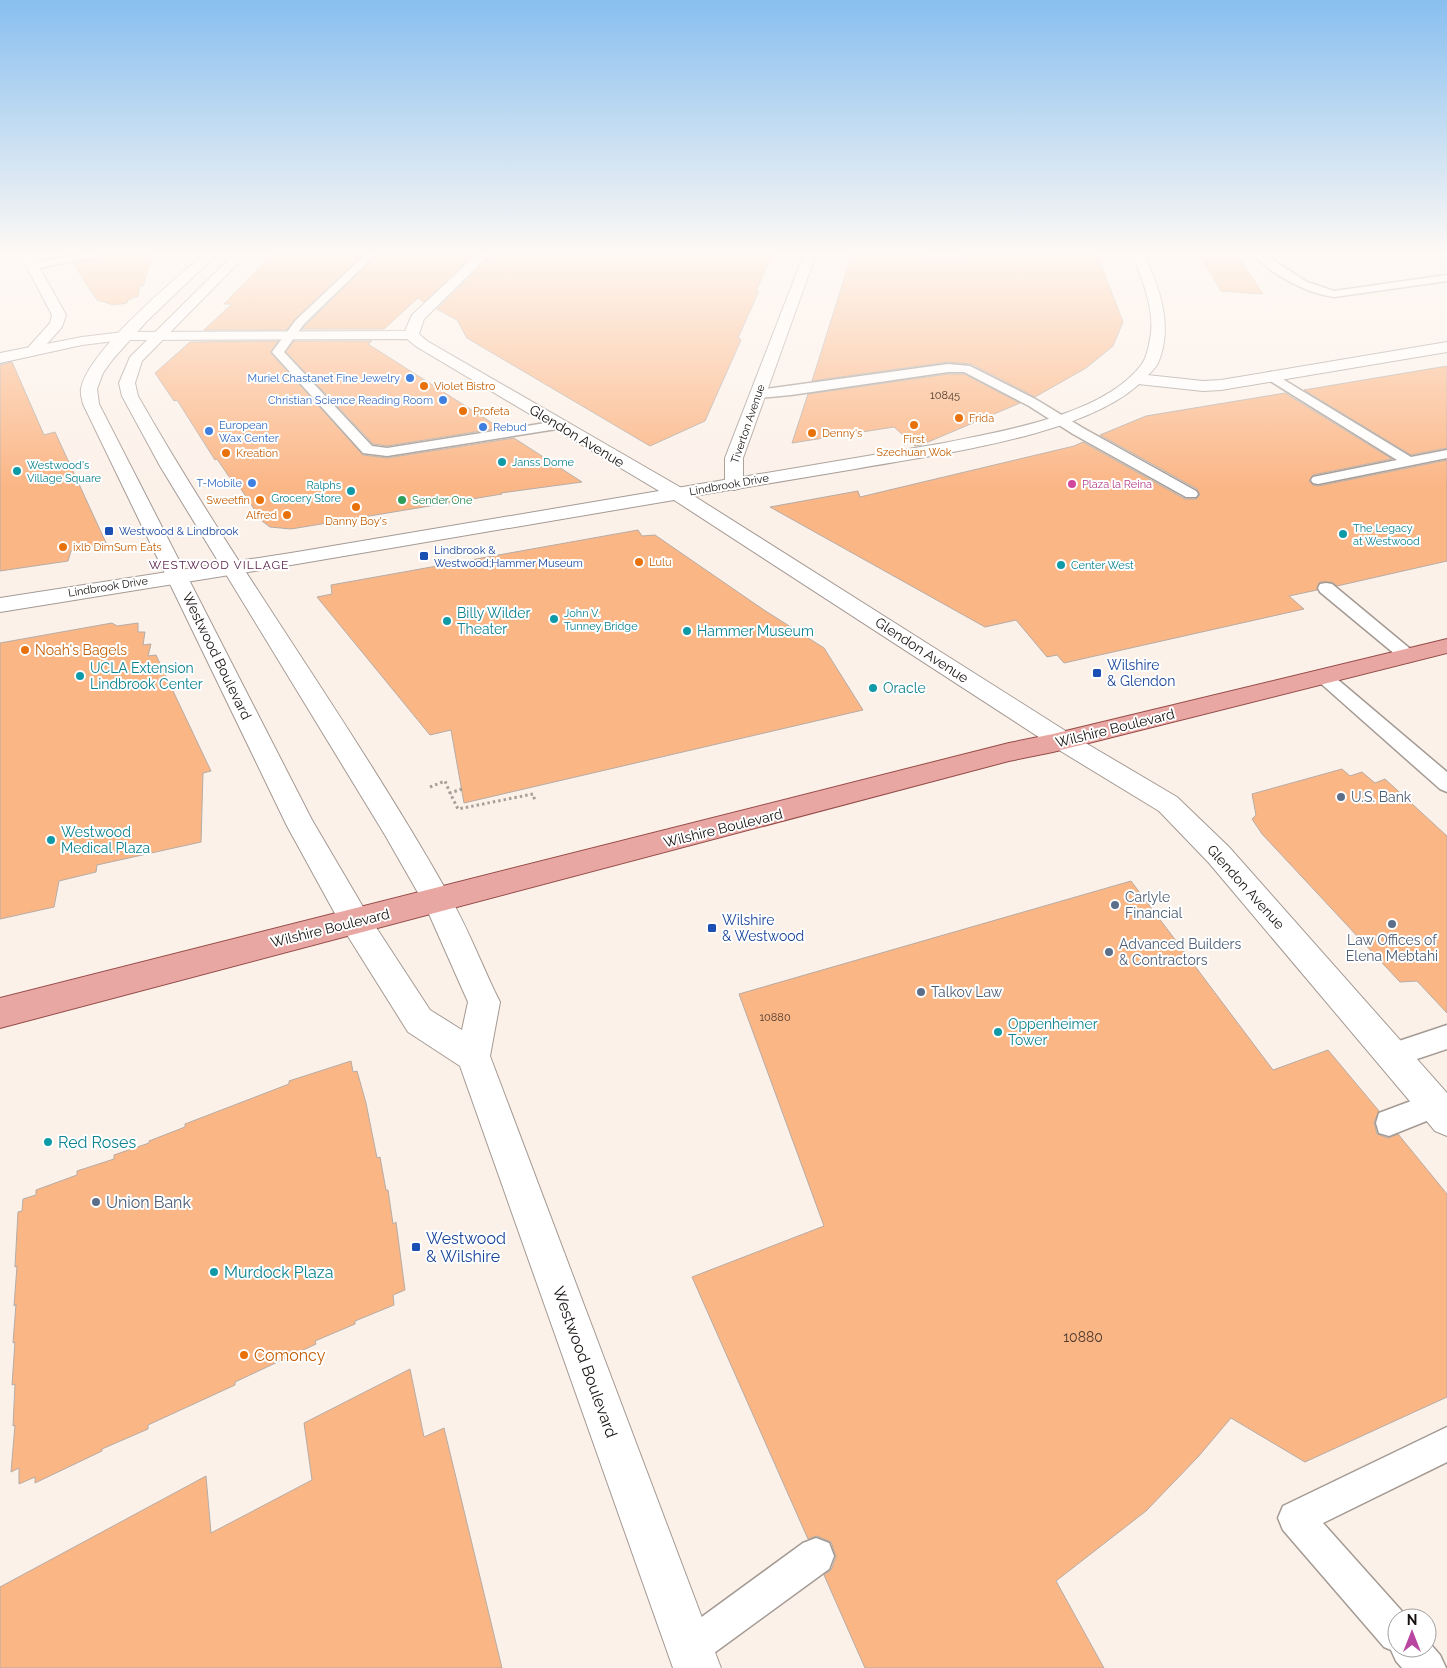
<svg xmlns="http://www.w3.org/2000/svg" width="1447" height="1668" font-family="Raleway,sans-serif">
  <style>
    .building { fill: #fbb686; stroke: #b6aca5 }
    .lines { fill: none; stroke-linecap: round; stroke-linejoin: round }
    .service-casing { stroke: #a49a94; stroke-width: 3 }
    .pedestrian-casing { stroke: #a49a94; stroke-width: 2 }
    .minor-casing { stroke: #a49a94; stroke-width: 2 }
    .tertiary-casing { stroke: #a49a94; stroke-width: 2 }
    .secondary-casing { stroke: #a49a94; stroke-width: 2 }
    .primary-casing { stroke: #954c48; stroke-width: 2 }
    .path { stroke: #a89f99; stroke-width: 3; stroke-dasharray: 2.5 3; stroke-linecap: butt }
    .service { fill: #fff; fill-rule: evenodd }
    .pedestrian { fill: #fff; fill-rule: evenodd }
    .minor { fill: #fff; fill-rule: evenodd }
    .tertiary { fill: #fff; fill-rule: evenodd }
    .secondary { fill: #fff; fill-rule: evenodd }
    .primary { fill: #e9a7a4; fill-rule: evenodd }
    .shop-dot { fill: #3f7fe0; stroke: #fff; stroke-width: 2 }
    .food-dot { fill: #e8710a; stroke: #fff; stroke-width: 2 }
    .culture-dot { fill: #0f9aa8; stroke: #fff; stroke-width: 2 }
    .hotel-dot { fill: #d1479c; stroke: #fff; stroke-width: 2 }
    .leisure-dot { fill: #2e9e5b; stroke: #fff; stroke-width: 2 }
    .transit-dot { fill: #1a4fb4; stroke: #fff; stroke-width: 2 }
    .service-dot { fill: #5c6f8a; stroke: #fff; stroke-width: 2 }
    .labels { text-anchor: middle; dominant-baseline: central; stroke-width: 4; stroke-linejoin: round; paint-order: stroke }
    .far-shop-label { font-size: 11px; fill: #366cbe; stroke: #fff; text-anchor: end }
    .far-food-label { font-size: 11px; fill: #c56008; stroke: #fff; text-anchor: start }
    .number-label { font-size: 11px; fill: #4e3a2d }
    .far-street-label { font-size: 11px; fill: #15110f; stroke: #fff }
    .far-culture-label { font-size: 11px; fill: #0d838f; stroke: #fff; text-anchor: start }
    .far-hotel-label { font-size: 11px; fill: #b23c85; stroke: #fff; text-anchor: start }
    .far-leisure-label { font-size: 11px; fill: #27864d; stroke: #fff; text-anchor: start }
    .far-transit-label { font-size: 11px; fill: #164399; stroke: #fff; text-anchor: start }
    .far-neighbourhood-label { font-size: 12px; letter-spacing: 1px; fill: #561f4b; stroke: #fff }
    .street-label { font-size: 14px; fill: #15110f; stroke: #fff }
    .culture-label { font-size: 14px; fill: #0d838f; stroke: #fff; text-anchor: start }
    .food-label { font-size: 14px; fill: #c56008; stroke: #fff; text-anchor: start }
    .transit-label { font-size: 14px; fill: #164399; stroke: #fff; text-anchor: start }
    .service-label { font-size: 14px; fill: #4e5e75; stroke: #fff; text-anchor: start }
    .near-number-label { font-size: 14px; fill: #4e3a2d }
    .near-culture-label { font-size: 16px; fill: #0d838f; stroke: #fff; text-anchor: start }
    .near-service-label { font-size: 16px; fill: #4e5e75; stroke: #fff; text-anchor: start }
    .near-transit-label { font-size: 16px; fill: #164399; stroke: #fff; text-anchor: start }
    .near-food-label { font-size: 16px; fill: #c56008; stroke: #fff; text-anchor: start }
    .near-street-label { font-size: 16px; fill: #15110f; stroke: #fff }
  </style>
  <rect width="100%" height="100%" fill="#fcf1e9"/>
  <!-- building -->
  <path class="building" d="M103,254H153L143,286H140L138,296L128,300L127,303L114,305L97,300L73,263L96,259Z
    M273,254H364L295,319L286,330H204L232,304H224Z
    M378,254H475L424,302L418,298L384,329H302Z
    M492,254H773L756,291H759L738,338L741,340L705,421L650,446L467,338L457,320L437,309Z
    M852,254H900L960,258L961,254H1097L1123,322L1113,346L1086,368L1035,397L971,364L948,362L812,381Z
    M1203,260L1242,262L1263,294L1221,291Z
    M278,341L271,353L363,455L387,458L514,438L582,482L501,493L502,494L291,529L270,527L262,521L235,480L232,481L217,459L215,460L177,400L174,401L155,373L190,342Z
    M294,341H372L368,344L500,428L387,446L373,444L286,352Z
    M12,362L44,435L55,432L107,545L71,551L68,561L0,571V365Z
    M1447,366V448L1411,455L1304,390Z
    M948,374H964L1020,403L921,445L915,446L894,427L792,443L808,394Z
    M1285,393L1392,459L1313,475L1309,481L1313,485L1318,486L1447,460V561L1337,586L1332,582H1320L1317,590L1289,596L1304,609L1064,663L1057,655L1047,657L1016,620L985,627L770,507L858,491L860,497L1074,446L1083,442L1185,499H1196L1200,495L1197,489L1100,435L1146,416Z
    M638,530L642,536L655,535L764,610L824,648L863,710L464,803L451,730L430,735L317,597L332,594L331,585Z
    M112,623L117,626L138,623V632H145L143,645L151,644L148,656L156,655L211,771L203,773L201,842L97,865L96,872L59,881L54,907L0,919V643Z
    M1342,769L1350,776L1362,772L1375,783L1385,779L1447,836V1013L1417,981L1400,982L1262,834L1252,819L1256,815L1252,794Z
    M1131,881L1273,1070L1328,1050L1379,1111L1374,1122L1377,1134L1388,1138L1398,1134L1447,1194V1397L1305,1462L1231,1418L1198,1457L1146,1511L1056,1581L1104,1668H865L824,1575L831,1570L836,1557L831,1542L817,1536L808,1539L692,1277L824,1226L739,994Z
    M351,1061L353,1072L357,1071L366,1103L377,1158L380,1157L386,1190H388L393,1224L396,1222L405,1290L393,1295L394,1305L355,1321V1324L315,1341L316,1344L235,1382V1385L148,1425V1429L102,1449V1451L35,1483V1477L19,1484V1468L11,1472L15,1425L13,1426L15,1384L12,1385L15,1342L13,1343L16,1304L14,1306L17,1266L15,1267L18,1212L22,1211L23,1199L36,1195V1190L77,1175V1171L114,1159V1155L149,1143V1141L185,1127V1124L289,1084V1081Z
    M410,1369L424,1437L444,1428L502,1668H0V1587L206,1476L211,1533L312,1480L304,1423Z"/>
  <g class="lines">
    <!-- service casing -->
    <g class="service-casing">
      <path id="service" d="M83,254H101L96,257L33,269L28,266L33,263Z
        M366,254H376L304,324L284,352L372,446L387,448L558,421L563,422L565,425L563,428L387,456L363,453L272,352L296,320Z
        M1253,254H1264L1307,282L1334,291L1447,275V281L1334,297C1306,293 1272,275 1253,254Z
        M948,364L970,366L1037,400L1083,428L1196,491L1198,494L1196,497H1186L1073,434L1029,406L964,372H948L791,395L758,398L752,394L758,390Z
        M1271,372L1411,457L1447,450V458L1318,484L1313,483L1311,480L1313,477L1397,460L1267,379L1265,376L1267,373Z
        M1326,583L1332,584L1414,652L1417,656L1414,660L1408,662L1402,660L1320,592L1318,588L1320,584Z
        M1324,671L1330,673L1447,772V792L1440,789L1318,681L1315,677L1318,673Z
        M1447,1025V1049L1393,1067L1384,1064L1380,1055L1384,1046Z
        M1435,1092L1444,1096L1447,1102L1444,1114L1389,1136L1379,1133L1376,1123L1379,1113Z
        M1447,1427V1462L1323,1523L1408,1618H1397V1648H1427V1640L1440,1655L1446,1668H1402L1396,1661L1391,1650L1384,1647L1283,1530L1278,1518L1283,1506Z
        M816,1538L829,1543L834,1556L829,1569L703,1661L690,1667L677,1661L671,1648L677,1635L803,1543Z"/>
    </g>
    <!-- pedestrian casing -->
    <g class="pedestrian-casing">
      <path id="pedestrian" d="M20,254H32L66,315L62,327L38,354H28L25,351L50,323L52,315Z"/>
    </g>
    <!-- minor casing -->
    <g class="minor-casing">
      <path id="minor" d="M477,254H490L424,319L419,334L427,341L685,490L687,494L685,498L678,500L671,498L417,347L407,339L123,340L82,345L0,363V353L82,337L123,332L405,331L412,315Z
        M804,254H816L743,458V484L741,488L734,490L727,488L725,484V458Z
        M1447,342V352L1221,390L1203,391L1138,384L1132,382L1130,379L1132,376L1138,374L1203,381L1221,380Z
        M1063,732L1072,735L1177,797L1229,847L1447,1093V1136L1435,1131L1209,863L1159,811L1054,747L1050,741L1054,735Z"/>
    </g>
    <!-- tertiary casing -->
    <g class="tertiary-casing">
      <path id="tertiary" d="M1132,254H1144C1159,287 1174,326 1158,363C1156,368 1150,373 1146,377C1094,436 932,455 855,469C801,478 748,487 694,496L1072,735L1076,741L1072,747L1063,750L1054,747L674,500L297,564L0,612V598L297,552L944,443C1003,431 1104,415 1142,364C1146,358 1149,346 1150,339C1156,311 1142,279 1132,254Z"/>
    </g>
    <!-- secondary casing -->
    <g class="secondary-casing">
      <path id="secondary" d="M204,254H217L147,321L113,359L103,373L97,389L99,404L312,820L366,912L430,1010L462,1030L468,1002L425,905L385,835L160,466L122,396L119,383L130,357L234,254H247L142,361L135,383L138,396C234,565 350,721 446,890C465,922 479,958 495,992L500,1002L490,1056L721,1668H673L460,1066L408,1032L344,930L287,826L83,404C82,399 80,393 81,389C88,351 174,280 204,254Z"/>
    </g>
    <!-- primary casing -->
    <g class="primary-casing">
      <path id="primary" d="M1447,639V653L1053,752L1009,761L0,1028V998L1009,743L1053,734Z"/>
    </g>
    <!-- path -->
    <path class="path" d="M430,787L445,781L450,793
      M462,789L450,793L458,809L533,794L535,801"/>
    <!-- service -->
    <use href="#service" class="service"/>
    <!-- pedestrian -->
    <use href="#pedestrian" class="pedestrian"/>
    <!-- minor -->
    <use href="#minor" class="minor"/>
    <!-- tertiary -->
    <use href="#tertiary" class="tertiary"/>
    <!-- secondary -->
    <use href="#secondary" class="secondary"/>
    <!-- primary -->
    <use href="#primary" class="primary"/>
  </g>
  <!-- sky -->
  <linearGradient id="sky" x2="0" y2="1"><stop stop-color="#88bfef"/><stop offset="0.52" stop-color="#fef9f5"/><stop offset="1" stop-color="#fef9f5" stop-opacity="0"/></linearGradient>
  <rect width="1447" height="487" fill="url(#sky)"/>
  <!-- markers -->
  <g class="shop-dot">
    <circle cx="410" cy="378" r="5"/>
    <circle cx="443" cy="400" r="5"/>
    <circle cx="483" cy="427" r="5"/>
    <circle cx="209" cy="431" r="5"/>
    <circle cx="252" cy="483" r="5"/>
  </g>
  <g class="food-dot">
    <circle cx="424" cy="386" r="5"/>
    <circle cx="463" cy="411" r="5"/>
    <circle cx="959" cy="418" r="5"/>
    <circle cx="914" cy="425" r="5"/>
    <circle cx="812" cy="433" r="5"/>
    <circle cx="226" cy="453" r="5"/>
    <circle cx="260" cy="500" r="5"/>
    <circle cx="356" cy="507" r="5"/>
    <circle cx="287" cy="515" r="5"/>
    <circle cx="63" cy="547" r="5"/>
    <circle cx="639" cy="562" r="5"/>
    <circle cx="25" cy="650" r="5"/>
    <circle cx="244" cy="1355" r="5"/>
  </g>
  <g class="culture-dot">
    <circle cx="502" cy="462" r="5"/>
    <circle cx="17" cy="471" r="5"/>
    <circle cx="351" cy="491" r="5"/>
    <circle cx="1343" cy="534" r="5"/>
    <circle cx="1061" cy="565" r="5"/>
    <circle cx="554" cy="619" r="5"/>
    <circle cx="447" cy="621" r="5"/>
    <circle cx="687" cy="631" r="5"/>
    <circle cx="80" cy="676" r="5"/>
    <circle cx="873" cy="688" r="5"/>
    <circle cx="51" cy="840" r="5"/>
    <circle cx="998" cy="1032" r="5"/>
    <circle cx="48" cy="1142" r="5"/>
    <circle cx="214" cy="1272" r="5"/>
  </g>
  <circle class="hotel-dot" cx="1072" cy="484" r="5"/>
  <circle class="leisure-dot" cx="402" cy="500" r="5"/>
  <g class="transit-dot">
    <rect x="104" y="526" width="10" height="10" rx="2.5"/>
    <rect x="419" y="551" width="10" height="10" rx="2.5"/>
    <rect x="1092" y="668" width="10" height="10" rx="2.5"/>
    <rect x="707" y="923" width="10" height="10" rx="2.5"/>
    <rect x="411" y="1242" width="10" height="10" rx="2.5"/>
  </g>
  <g class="service-dot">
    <circle cx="1341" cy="797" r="5"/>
    <circle cx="1115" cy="905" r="5"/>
    <circle cx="1392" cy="924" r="5"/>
    <circle cx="1109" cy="952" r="5"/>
    <circle cx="921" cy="992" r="5"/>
    <circle cx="96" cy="1202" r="5"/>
  </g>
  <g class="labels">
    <!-- far-shop labels -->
    <g class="far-shop-label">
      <text x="400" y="378">Muriel Chastanet Fine Jewelry</text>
      <text x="433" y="400">Christian Science Reading Room</text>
      <text x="219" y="425" text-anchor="start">European<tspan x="219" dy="13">Wax Center</tspan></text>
      <text x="493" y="427" text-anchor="start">Rebud</text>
      <text x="242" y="483">T-Mobile</text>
    </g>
    <!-- far-food labels -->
    <g class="far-food-label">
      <text x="434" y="386">Violet Bistro</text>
      <text x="473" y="411">Profeta</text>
      <text x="969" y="418">Frida</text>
      <text x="822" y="433">Denny's</text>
      <text x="914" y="439" text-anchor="middle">First<tspan x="914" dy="13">Szechuan Wok</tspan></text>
      <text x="236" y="453">Kreation</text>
      <text x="250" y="500" text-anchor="end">Sweetfin</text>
      <text x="277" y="515" text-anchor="end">Alfred</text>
      <text x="356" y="521" text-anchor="middle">Danny Boy's</text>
      <text x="73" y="547">ixlb DimSum Eats</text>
      <text x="649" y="562">Lulu</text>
    </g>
    <!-- number labels -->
    <g class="number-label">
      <text x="945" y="395">10845</text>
      <text x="775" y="1017">10880</text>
    </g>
    <!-- far-street labels -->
    <g class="far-street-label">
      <text transform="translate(748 424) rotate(-71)">Tiverton Avenue</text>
      <text transform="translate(729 485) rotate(-10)">Lindbrook Drive</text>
      <text transform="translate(108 587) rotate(-9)">Lindbrook Drive</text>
    </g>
    <!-- far-culture labels -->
    <g class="far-culture-label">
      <text x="512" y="462">Janss Dome</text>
      <text x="27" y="465">Westwood's<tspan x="27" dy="13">Village Square</tspan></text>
      <text x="341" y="485" text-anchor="end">Ralphs<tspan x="341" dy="13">Grocery Store</tspan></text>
      <text x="1353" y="528">The Legacy<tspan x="1353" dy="13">at Westwood</tspan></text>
      <text x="1071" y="565">Center West</text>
      <text x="564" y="613">John V.<tspan x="564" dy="13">Tunney Bridge</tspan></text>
    </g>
    <!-- far-hotel labels -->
    <g class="far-hotel-label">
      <text x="1082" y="484">Plaza la Reina</text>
    </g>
    <!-- far-leisure labels -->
    <g class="far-leisure-label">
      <text x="412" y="500">Sender One</text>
    </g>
    <!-- far-transit labels -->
    <g class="far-transit-label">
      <text x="119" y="531">Westwood &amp; Lindbrook</text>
      <text x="434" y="550">Lindbrook &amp;<tspan x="434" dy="13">Westwood;Hammer Museum</tspan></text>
    </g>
    <!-- far-neighbourhood labels -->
    <g class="far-neighbourhood-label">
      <text x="219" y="565">WESTWOOD VILLAGE</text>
    </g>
    <!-- street labels -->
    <g class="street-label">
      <text transform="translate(577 436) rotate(31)">Glendon Avenue</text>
      <text transform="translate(922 650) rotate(33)">Glendon Avenue</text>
      <text transform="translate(217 656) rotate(64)">Westwood Boulevard</text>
      <text transform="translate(1115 728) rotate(-14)">Wilshire Boulevard</text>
      <text transform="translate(723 828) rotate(-14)">Wilshire Boulevard</text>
      <text transform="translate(1246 887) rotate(48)">Glendon Avenue</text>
      <text transform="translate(330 928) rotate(-14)">Wilshire Boulevard</text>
    </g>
    <!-- culture labels -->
    <g class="culture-label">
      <text x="457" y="613">Billy Wilder<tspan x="457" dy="16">Theater</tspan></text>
      <text x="697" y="631">Hammer Museum</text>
      <text x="90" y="668">UCLA Extension<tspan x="90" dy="16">Lindbrook Center</tspan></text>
      <text x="883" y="688">Oracle</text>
      <text x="61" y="832">Westwood<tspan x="61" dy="16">Medical Plaza</tspan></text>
      <text x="1008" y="1024">Oppenheimer<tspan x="1008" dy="16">Tower</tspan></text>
    </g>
    <!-- food labels -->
    <g class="food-label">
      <text x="35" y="650">Noah's Bagels</text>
    </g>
    <!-- transit labels -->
    <g class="transit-label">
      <text x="1107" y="665">Wilshire<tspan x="1107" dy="16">&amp; Glendon</tspan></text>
      <text x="722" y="920">Wilshire<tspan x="722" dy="16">&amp; Westwood</tspan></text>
    </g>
    <!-- service labels -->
    <g class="service-label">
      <text x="1351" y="797">U.S. Bank</text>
      <text x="1125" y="897">Carlyle<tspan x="1125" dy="16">Financial</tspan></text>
      <text x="1392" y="940" text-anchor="middle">Law Offices of<tspan x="1392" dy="16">Elena Mebtahi</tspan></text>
      <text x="1119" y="944">Advanced Builders<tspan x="1119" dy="16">&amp; Contractors</tspan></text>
      <text x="931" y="992">Talkov Law</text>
    </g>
    <!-- near-number labels -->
    <g class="near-number-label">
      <text x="1083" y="1337">10880</text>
    </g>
    <!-- near-culture labels -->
    <g class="near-culture-label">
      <text x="58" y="1142">Red Roses</text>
      <text x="224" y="1272">Murdock Plaza</text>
    </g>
    <!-- near-service labels -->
    <g class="near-service-label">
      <text x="106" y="1202">Union Bank</text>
    </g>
    <!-- near-transit labels -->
    <g class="near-transit-label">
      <text x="426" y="1238">Westwood<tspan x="426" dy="18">&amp; Wilshire</tspan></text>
    </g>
    <!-- near-food labels -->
    <g class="near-food-label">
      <text x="254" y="1355">Comoncy</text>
    </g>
    <!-- near-street labels -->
    <g class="near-street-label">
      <text transform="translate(585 1362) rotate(70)">Westwood Boulevard</text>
    </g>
  </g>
  <!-- north arrow -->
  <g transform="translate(1412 1633)"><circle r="24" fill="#ffffff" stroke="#a1a09f"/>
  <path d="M0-4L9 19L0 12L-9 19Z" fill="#b947a2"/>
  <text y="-8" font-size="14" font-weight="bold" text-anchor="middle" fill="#15110f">N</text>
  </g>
</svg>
